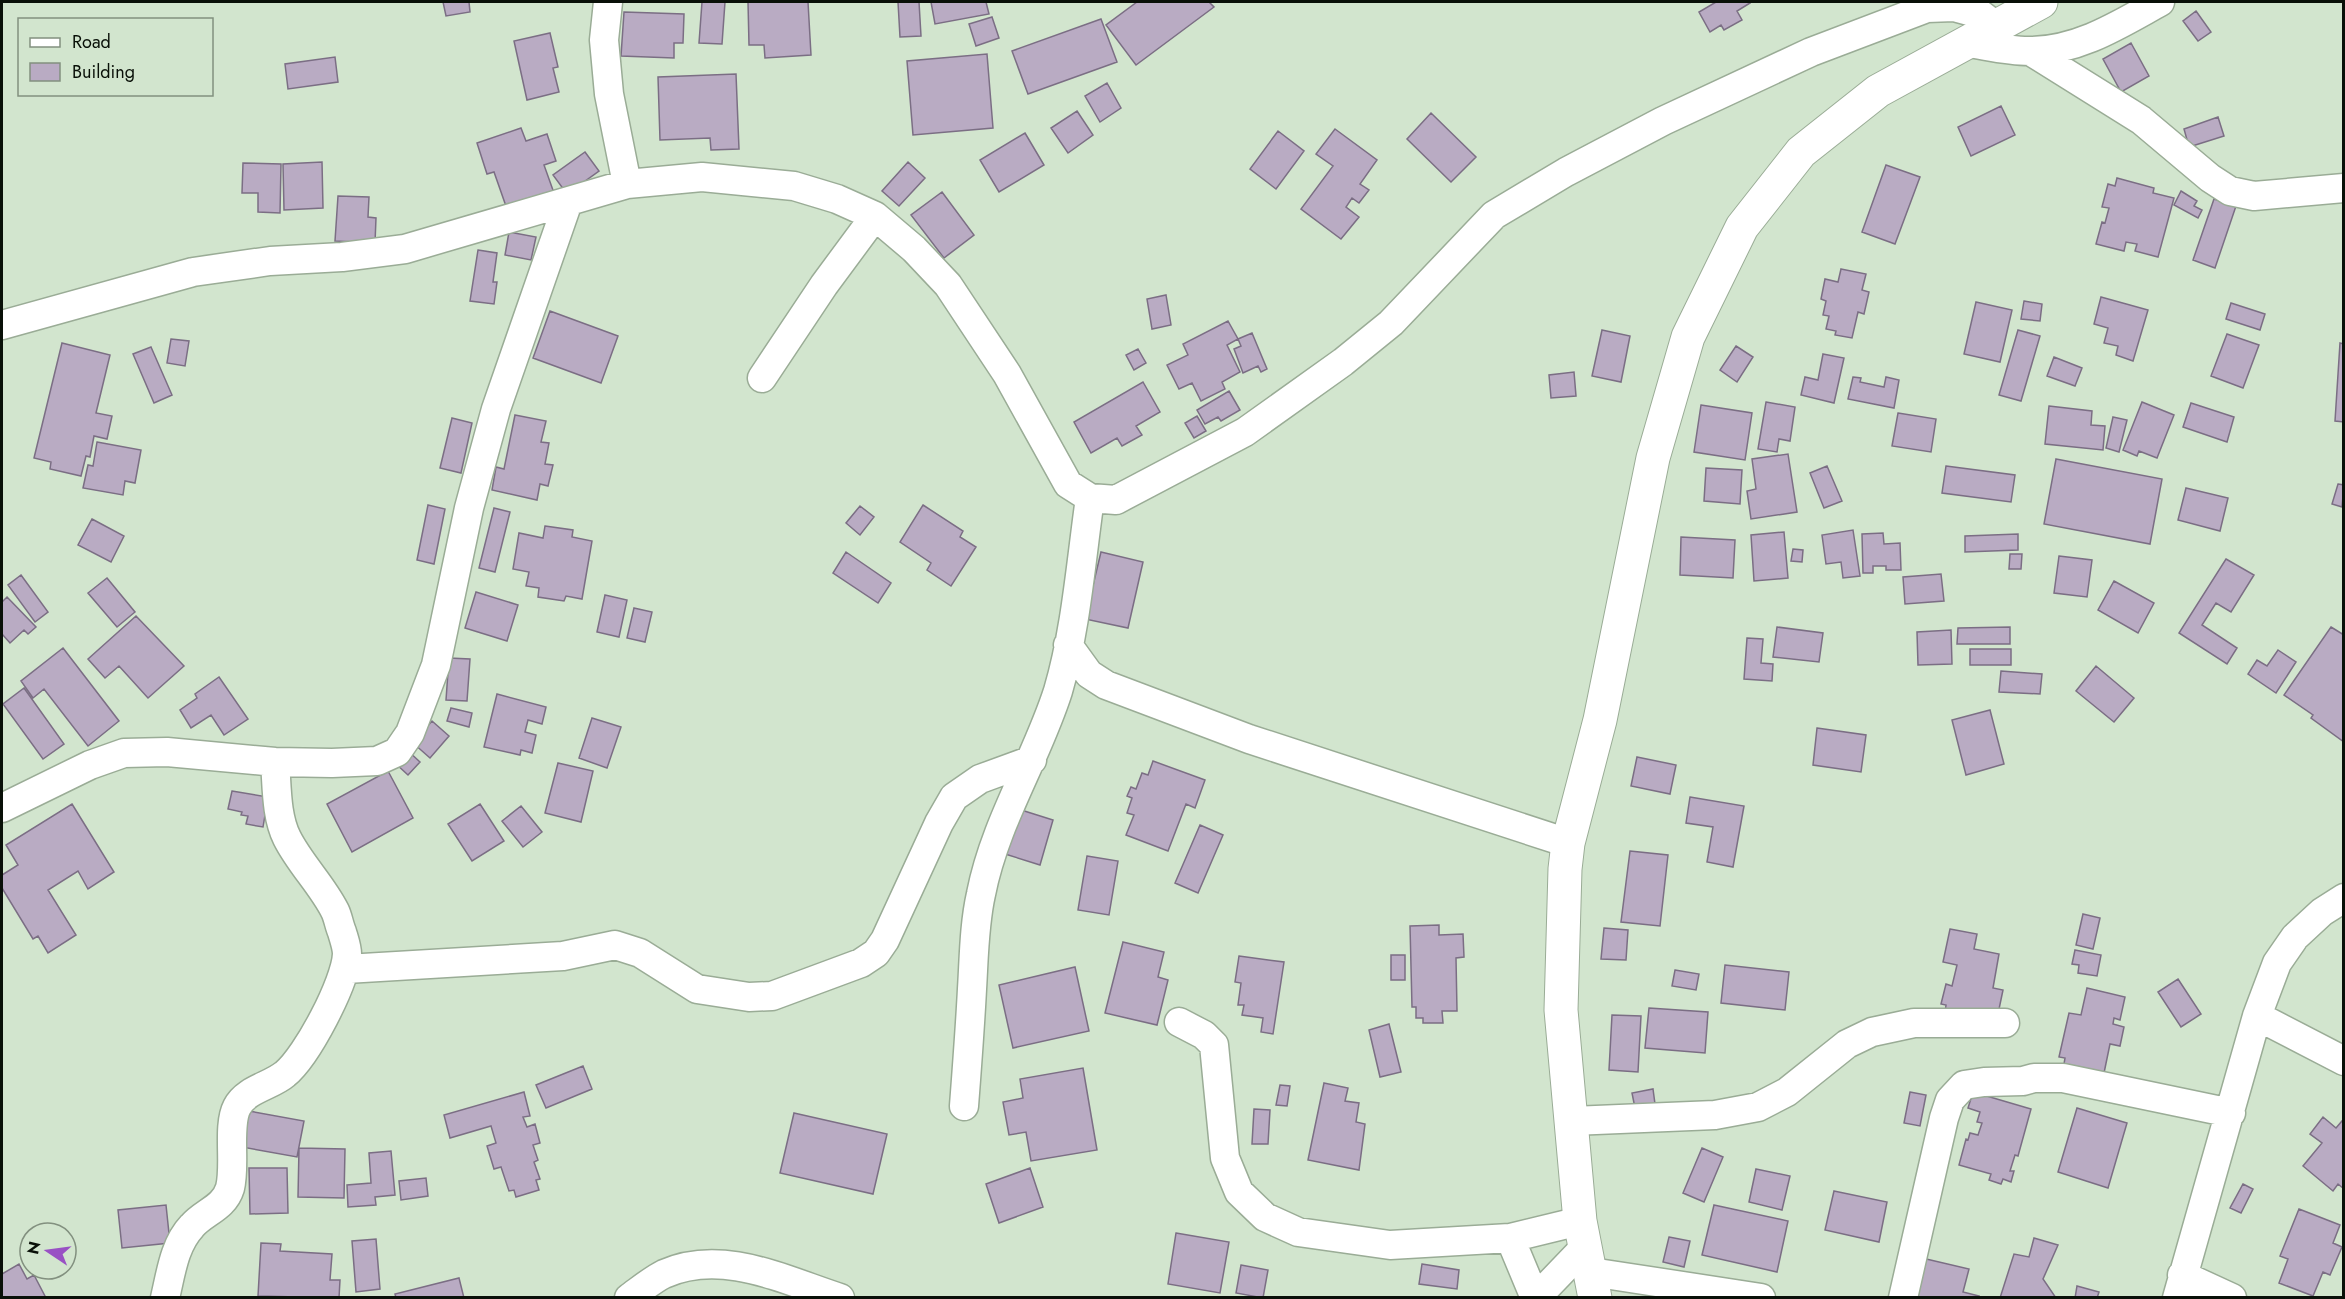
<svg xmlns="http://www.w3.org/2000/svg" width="2345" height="1299" font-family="Jost,sans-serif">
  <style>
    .building { fill: #b9abc3; stroke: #7b6e84; stroke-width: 1.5 }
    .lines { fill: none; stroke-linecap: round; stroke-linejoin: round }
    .minor-casing { stroke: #9aac96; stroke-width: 31 }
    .tertiary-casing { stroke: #9aac96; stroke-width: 35 }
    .minor { stroke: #fff; stroke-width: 28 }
    .tertiary { stroke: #fff; stroke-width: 33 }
  </style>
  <rect width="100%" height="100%" fill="#d2e5ce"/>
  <!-- building -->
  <path class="building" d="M443,2H471H469L470,12L446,16Z
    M702,2H725L722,44L699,43Z
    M748,2H808L811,55L765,58L764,45H749Z
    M898,2H919L921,36L900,37Z
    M931,2H986L989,14L935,24Z
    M1137,2H1209L1214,7L1136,65L1106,25Z
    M1716,2H1749L1750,3L1737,11L1742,20L1724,30L1721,25L1710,32L1699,12Z
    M2196,11L2211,32L2198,41L2183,21Z
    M624,12L684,14L683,43H674V58L621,56Z
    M992,17L999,38L976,46L969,24Z
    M1101,19L1117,62L1028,94L1012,51Z
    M550,33L558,67L553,68L559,92L527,100L514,41Z
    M2131,43L2149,76L2121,92L2103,59Z
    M987,54L993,128L913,135L907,61Z
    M335,57L338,82L288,89L285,64Z
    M736,74L739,149L711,150L710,138L660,140L658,77Z
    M1107,83L1121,108L1100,122L1085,96Z
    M2001,106L2015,135L1971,156L1958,127Z
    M1077,111L1093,135L1068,153L1051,128Z
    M1431,113L1476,157L1451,182L1407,139Z
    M2218,117L2224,136L2189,147L2184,129Z
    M521,128L526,141L547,134L556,161L544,165L554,193L507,209L494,172L487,174L477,143Z
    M1335,129L1377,160L1360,184L1369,190L1359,203L1352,198L1346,207L1359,217L1341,239L1301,209L1333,166L1316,154Z
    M1278,131L1304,151L1276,189L1250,169Z
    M1025,133L1044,165L999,192L980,160Z
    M585,152L599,171L567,194L553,175Z
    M322,162L323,208L284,210L283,164Z
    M908,162L925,178L899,206L882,191Z
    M243,163L281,164L280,213L258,212V193H242Z
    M1886,165L1920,177L1895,244L1862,232Z
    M2117,178L2154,188L2153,193L2174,198L2158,257L2135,251L2137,244L2126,242L2124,251L2096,244L2102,222L2105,223L2109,208L2102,207L2108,184L2115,186Z
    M2181,191L2197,201L2194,206L2202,210L2198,218L2174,205Z
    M942,192L974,235L944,258L911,215Z
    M338,196L369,197L368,217L376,218L375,243L335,241Z
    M2214,199L2236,206L2215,268L2193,260Z
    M509,232L536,237L531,260L505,255Z
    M478,250L497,253L493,282H497L494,304L470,301Z
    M1841,269L1866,274L1862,290L1869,292L1864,314L1858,312L1852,338L1835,335L1836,331L1826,329L1829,316L1823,315L1826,301L1821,299L1825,279L1838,282Z
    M1166,295L1171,325L1152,329L1147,299Z
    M2101,297L2148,310L2133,361L2116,355L2118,346L2104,343L2108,328L2094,324Z
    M2024,301L2042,304L2040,321L2021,319Z
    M1976,302L2012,310L2000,362L1964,354Z
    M2231,303L2265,314L2260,330L2226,319Z
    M550,311L618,336L601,383L533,358Z
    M1228,321L1238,339L1227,345L1240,372L1222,382L1225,389L1201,401L1192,383L1179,389L1167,365L1188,355L1183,344Z
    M1602,330L1630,336L1621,382L1592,376Z
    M2018,330L2040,336L2021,401L1999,395Z
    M1252,333L1267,369L1261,372L1258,366L1243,373L1234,349L1241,346L1238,339Z
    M2227,334L2259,345L2243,388L2211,376Z
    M171,339L189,341L185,366L167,363Z
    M62,343L110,355L96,413L112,416L107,439L94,436L90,457L86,456L81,476L50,469L51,462L34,458Z
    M2340,343L2344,344V422L2335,421Z
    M1736,346L1753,357L1737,382L1720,370Z
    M151,347L172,395L154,403L133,354Z
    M1138,349L1146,363L1134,370L1126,355Z
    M1823,354L1844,358L1834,403L1801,395L1805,377L1818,380Z
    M2054,357L2082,368L2075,386L2047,376Z
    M1574,372L1576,396L1551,398L1549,375Z
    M1853,377L1861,378L1860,382L1884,387L1886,377L1899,380L1894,408L1848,399Z
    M1143,382L1160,412L1136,426L1142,435L1122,446L1117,438L1091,453L1074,422Z
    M1229,391L1240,410L1221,421L1218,417L1205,424L1197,410Z
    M1766,402L1795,407L1790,441L1779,439L1777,452L1758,449Z
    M2142,402L2174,415L2157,458L2139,451L2137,456L2123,450Z
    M2191,403L2234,417L2227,442L2183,427Z
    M1701,405L1752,413L1745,460L1694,452Z
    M2049,406L2092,411L2091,425L2105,426L2103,450L2045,444Z
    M1898,413L1936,419L1931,452L1892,446Z
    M515,415L546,421L541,442L549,443L545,464L553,465L548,486L540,484L537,500L492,490L496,467L504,469Z
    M1197,416L1206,431L1194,438L1185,423Z
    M2113,417L2127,420L2119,452L2106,448Z
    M452,418L472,423L461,473L440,468Z
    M97,442L141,450L135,483L125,481L123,495L83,488L88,465L93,466Z
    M1788,454L1797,512L1751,519L1747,491L1756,489L1752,459Z
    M2056,459L2162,479L2150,544L2044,524Z
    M1827,466L1842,501L1824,508L1810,473Z
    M1946,466L2015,475L2011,502L1942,493Z
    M1706,468L1742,470L1740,504L1704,501Z
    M2338,484L2344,485L2342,507L2332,504Z
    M2186,488L2228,498L2220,531L2178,520Z
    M428,505L445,509L434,564L417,560Z
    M923,505L963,531L960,537L976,547L951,586L927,570L931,563L900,542Z
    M860,506L874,517L860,535L846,523Z
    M494,508L510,512L495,572L479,568Z
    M92,519L124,536L111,562L78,545Z
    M545,526L573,530L572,537L592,541L582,599L566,596L564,601L538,597L539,588L526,586L529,572L513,569L519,533L543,538Z
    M1853,530L1860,576L1843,578L1841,562L1826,564L1822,535Z
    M1784,532L1788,578L1754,581L1751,535Z
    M1883,533L1884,544L1900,543L1901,570H1886V566H1873V573H1863L1862,534Z
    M2018,534V550L1965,552V536Z
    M1681,537L1735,540L1733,578L1680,575Z
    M1793,549L1803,550L1802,562L1791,561Z
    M846,552L891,583L878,603L833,573Z
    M1101,552L1143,562L1128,628L1085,619Z
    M2010,554H2022L2021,569H2009Z
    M2059,556L2092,560L2087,597L2054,593Z
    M2226,559L2254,575L2231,612L2216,603L2202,625L2237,648L2227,664L2179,633Z
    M1941,574L1944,601L1905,604L1903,577Z
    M21,575L48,612L35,622L8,585Z
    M107,578L135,612L117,627L88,593Z
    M2114,581L2154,603L2138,633L2098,610Z
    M476,592L518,605L507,641L465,628Z
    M605,595L627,600L619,637L597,632Z
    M7,597L36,627L28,634L24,630L10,643L2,634V602Z
    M634,608L652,612L645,642L627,638Z
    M136,616L184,666L148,698L119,666L105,678L88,659Z
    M1777,627L1823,633L1819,662L1773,657Z
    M2010,627V644H1957L1958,628Z
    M2331,627L2344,635V742L2311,718L2313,715L2284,695Z
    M1951,630L1952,664L1918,665L1917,632Z
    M1747,638L1763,639L1761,663L1773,664L1772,681L1744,679Z
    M63,648L119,721L88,746L44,689L33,698L21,681Z
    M1970,649H2011V665H1970Z
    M2278,650L2296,662L2276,693L2248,674L2257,660L2267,666Z
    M449,658L470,659L467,701L446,700Z
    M2096,666L2134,698L2114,722L2076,691Z
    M2001,671L2042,674L2040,694L1999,692Z
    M219,677L248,719L224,735L211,715L191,728L180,710L197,698L195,694Z
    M24,688L64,744L43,759L3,704Z
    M497,694L546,707L542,724L528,720L525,732L536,735L532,753L521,750L520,755L484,747Z
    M451,708L472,713L469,727L447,721Z
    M1990,710L2004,764L1966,775L1952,720Z
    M592,718L621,727L607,768L579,758Z
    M432,721L449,736L430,758L413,743Z
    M1817,728L1866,735L1861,772L1813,765Z
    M407,750L420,762L408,775L395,763Z
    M1637,757L1676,765L1670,794L1631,786Z
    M1153,761L1205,780L1195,808L1186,804L1168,851L1126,835L1134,815L1127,813L1132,798L1127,796L1131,787L1136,789L1142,773L1148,775Z
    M558,763L593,771L581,822L545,813Z
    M388,771L413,818L352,852L327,804Z
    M232,791L268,797L263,827L246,824L248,816L241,815L242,812L228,809Z
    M1690,797L1744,806L1733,867L1707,862L1713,827L1686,823Z
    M72,804L114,872L88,889L78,871L48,890L76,935L48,953L38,936L33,939L2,888V875L18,865L6,845Z
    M480,804L504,841L472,861L448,824Z
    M521,806L542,832L523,847L502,821Z
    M1018,809L1053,820L1040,865L1005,854Z
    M1200,825L1223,835L1198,893L1175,883Z
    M1630,851L1668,855L1660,926L1621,922Z
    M1087,856L1118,861L1109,915L1078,910Z
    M2083,914L2100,918L2093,949L2076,945Z
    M1439,925V935L1463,934L1464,957L1456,958L1457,1011H1442L1443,1023H1423V1018H1416V1007H1412L1410,926Z
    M1604,928L1628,930L1626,960L1601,959Z
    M1950,929L1977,934L1974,949L1999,954L1993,988L2003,990L1998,1014L1945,1013L1946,1005L1941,1004L1946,984L1952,986L1957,965L1943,962Z
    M1123,942L1164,952L1158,977L1168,980L1157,1025L1105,1013Z
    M2075,950L2101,955L2097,976L2078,973L2079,965L2072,964Z
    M1391,955H1405V980H1391Z
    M1239,956L1284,962L1273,1034L1261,1032L1263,1018L1242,1015L1244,1005H1238L1241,983L1235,982Z
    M1725,965L1789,972L1785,1010L1721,1003Z
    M1075,967L1089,1031L1013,1048L999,985Z
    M1675,970L1699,974L1696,990L1672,986Z
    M2178,979L2201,1014L2181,1027L2158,992Z
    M2087,988L2125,997L2120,1020L2114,1018L2113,1024L2124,1027L2120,1046L2110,1044L2104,1073L2064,1064L2065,1058L2059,1057L2069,1013L2081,1015Z
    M1649,1008L1708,1012L1705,1053L1645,1048Z
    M1612,1015L1641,1016L1638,1072L1609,1070Z
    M1389,1024L1401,1072L1380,1077L1369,1030Z
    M583,1066L592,1089L546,1108L536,1085Z
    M1083,1068L1097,1150L1031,1161L1026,1132L1009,1135L1003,1102L1023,1098L1020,1079Z
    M1324,1083L1348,1088L1345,1101L1359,1103L1356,1122L1365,1124L1359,1170L1308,1160Z
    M1280,1085L1290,1086L1287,1106L1276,1105Z
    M1653,1089L1655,1104L1635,1108L1632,1093Z
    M524,1092L530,1116L523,1117L527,1127L535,1124L540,1143L533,1145L538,1160L534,1162L540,1179L536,1180L539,1190L516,1197L514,1190L509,1191L501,1167L494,1169L487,1146L496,1143L491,1126L450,1138L444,1115Z
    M1910,1092L1926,1095L1920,1126L1904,1123Z
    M1973,1092L2031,1109L2018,1156L2015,1155L2010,1171H2014L2011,1182L2003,1179L2001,1184L1989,1180L1991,1174L1959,1165L1966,1139L1968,1140L1970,1133L1978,1135L1982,1123L1977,1122L1980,1112L1968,1108Z
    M2077,1108L2127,1123L2108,1188L2058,1172Z
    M1254,1109L1270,1110L1268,1144H1252Z
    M243,1110L304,1121L297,1157L236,1146Z
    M794,1113L887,1134L873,1194L780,1173Z
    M2323,1117L2336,1128L2342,1121L2344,1122V1189L2338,1184L2333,1191L2303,1166L2322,1143L2310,1134Z
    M299,1148L345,1149L344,1198L298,1197Z
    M1702,1148L1723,1157L1704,1202L1683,1193Z
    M391,1151L395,1195L375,1197L376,1205L348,1207L347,1185L371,1183L369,1153Z
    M249,1168H287L288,1213L250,1214Z
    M1030,1168L1043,1207L999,1223L986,1184Z
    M1756,1169L1790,1176L1782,1210L1749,1202Z
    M426,1178L428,1196L401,1200L399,1181Z
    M2243,1184L2253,1189L2241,1213L2230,1208Z
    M1834,1191L1887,1202L1879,1242L1825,1230Z
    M166,1205L170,1243L122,1248L118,1210Z
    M1714,1205L1788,1221L1777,1272L1702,1255Z
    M2299,1209L2340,1225L2333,1243L2342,1247L2330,1275L2323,1272L2313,1296L2279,1283L2288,1259L2280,1256Z
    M1176,1233L1229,1242L1220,1293L1168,1284Z
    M1669,1237L1690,1241L1684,1267L1663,1262Z
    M2034,1238L2058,1245L2043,1279L2056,1298H2000L2014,1254L2029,1257Z
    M376,1239L380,1289L356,1292L352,1241Z
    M261,1243L281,1244L280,1251L332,1254L330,1280H340L339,1298L258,1296Z
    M1922,1258L1969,1269L1963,1292L1979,1296L1978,1298H1913Z
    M19,1264L27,1279L34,1275L46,1298H2V1274Z
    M1422,1264L1459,1270L1457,1289L1419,1284Z
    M1241,1265L1268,1270L1263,1298L1236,1293Z
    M459,1278L464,1298H396L395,1294Z
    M2077,1286L2099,1292L2097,1298H2075Z"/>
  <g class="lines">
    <!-- minor casing -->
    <g class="minor-casing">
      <path id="minor" d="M608,2L604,40L609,94L627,184
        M1968,43C1988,46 2012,52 2032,51C2080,50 2120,24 2160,2
        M2032,52L2141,120L2210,178L2230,191L2254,196L2344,188
        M2,325L193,272L270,261L342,257L405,249L627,184L702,177L794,186L837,199L875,216L914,249L948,285L1007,374L1068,484L1090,498L1116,500L1245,432L1343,362L1391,323L1494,215L1566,172L1663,121L1811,52L1927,8L1954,7L1980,14L1996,26
        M762,378L824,285L875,216
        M1068,645L1089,674L1106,685L1249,739L1568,843
        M2,808L90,765L124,753L167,752L275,762L332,763L377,761L397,752L410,733L436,665L469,508L496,409L568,202
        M346,969L563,956L615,945L640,953L697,989L749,997L772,996L861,963L876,953L885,940L939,823L954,797L980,779L1032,760
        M2257,1016L2344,1061
        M1179,1022L1204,1035L1214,1045L1225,1158L1239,1192L1265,1217L1298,1232L1390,1245L1510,1238
        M964,1106C967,1067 970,1028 972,989C974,957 974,925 981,894C995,822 1036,760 1058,691C1076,630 1081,561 1090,498
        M1572,1121L1715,1115L1758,1107L1787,1092L1847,1044L1872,1032L1914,1023H2005
        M1591,1272L1761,1298
        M2182,1275L2232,1298
        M165,1298C171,1273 174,1245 192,1226C204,1212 224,1208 230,1188C236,1165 227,1126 237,1107C246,1089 271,1086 285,1074C307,1056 346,982 347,954C347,947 344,939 342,932C339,925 338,917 335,911C322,885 300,864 287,838C276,816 277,787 275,762
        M629,1298C640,1290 652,1280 664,1274C722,1248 784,1280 840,1298
        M1535,1298L1510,1238L1580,1221
        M1536,1298L1585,1247
        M1903,1298L1944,1118L1950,1100L1964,1085L1984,1082L2023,1081L2034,1078H2063L2231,1113
        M2177,1298L2257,1016L2277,963L2295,937L2322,912L2344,898"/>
    </g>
    <!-- tertiary casing -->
    <g class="tertiary-casing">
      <path id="tertiary" d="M1595,1298L1580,1221L1561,1010L1565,869L1568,843L1600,720L1653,458L1688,337L1742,227L1801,152L1878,91L2041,2"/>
    </g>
    <!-- minor -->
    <use href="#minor" class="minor"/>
    <!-- tertiary -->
    <use href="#tertiary" class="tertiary"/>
  </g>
  <!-- border -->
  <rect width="2345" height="1299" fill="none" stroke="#091008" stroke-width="6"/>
  <!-- legend -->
  <rect x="18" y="18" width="195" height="78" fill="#d2e5ce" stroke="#82907f" stroke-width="1.5"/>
  <rect x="30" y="38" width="30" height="9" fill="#ffffff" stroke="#82907f" stroke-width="1.5"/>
  <text x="72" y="48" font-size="18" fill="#091008">Road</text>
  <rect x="30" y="63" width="30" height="18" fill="#b9abc3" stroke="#82907f" stroke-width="1.5"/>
  <text x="72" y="78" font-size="18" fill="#091008">Building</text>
  <!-- north arrow -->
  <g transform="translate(48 1251) rotate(283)"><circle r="28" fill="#d2e5ce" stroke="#82907f" stroke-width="1.5"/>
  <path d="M0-4.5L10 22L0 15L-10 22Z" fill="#9951c4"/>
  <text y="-9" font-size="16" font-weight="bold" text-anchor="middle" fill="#091008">N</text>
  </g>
</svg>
